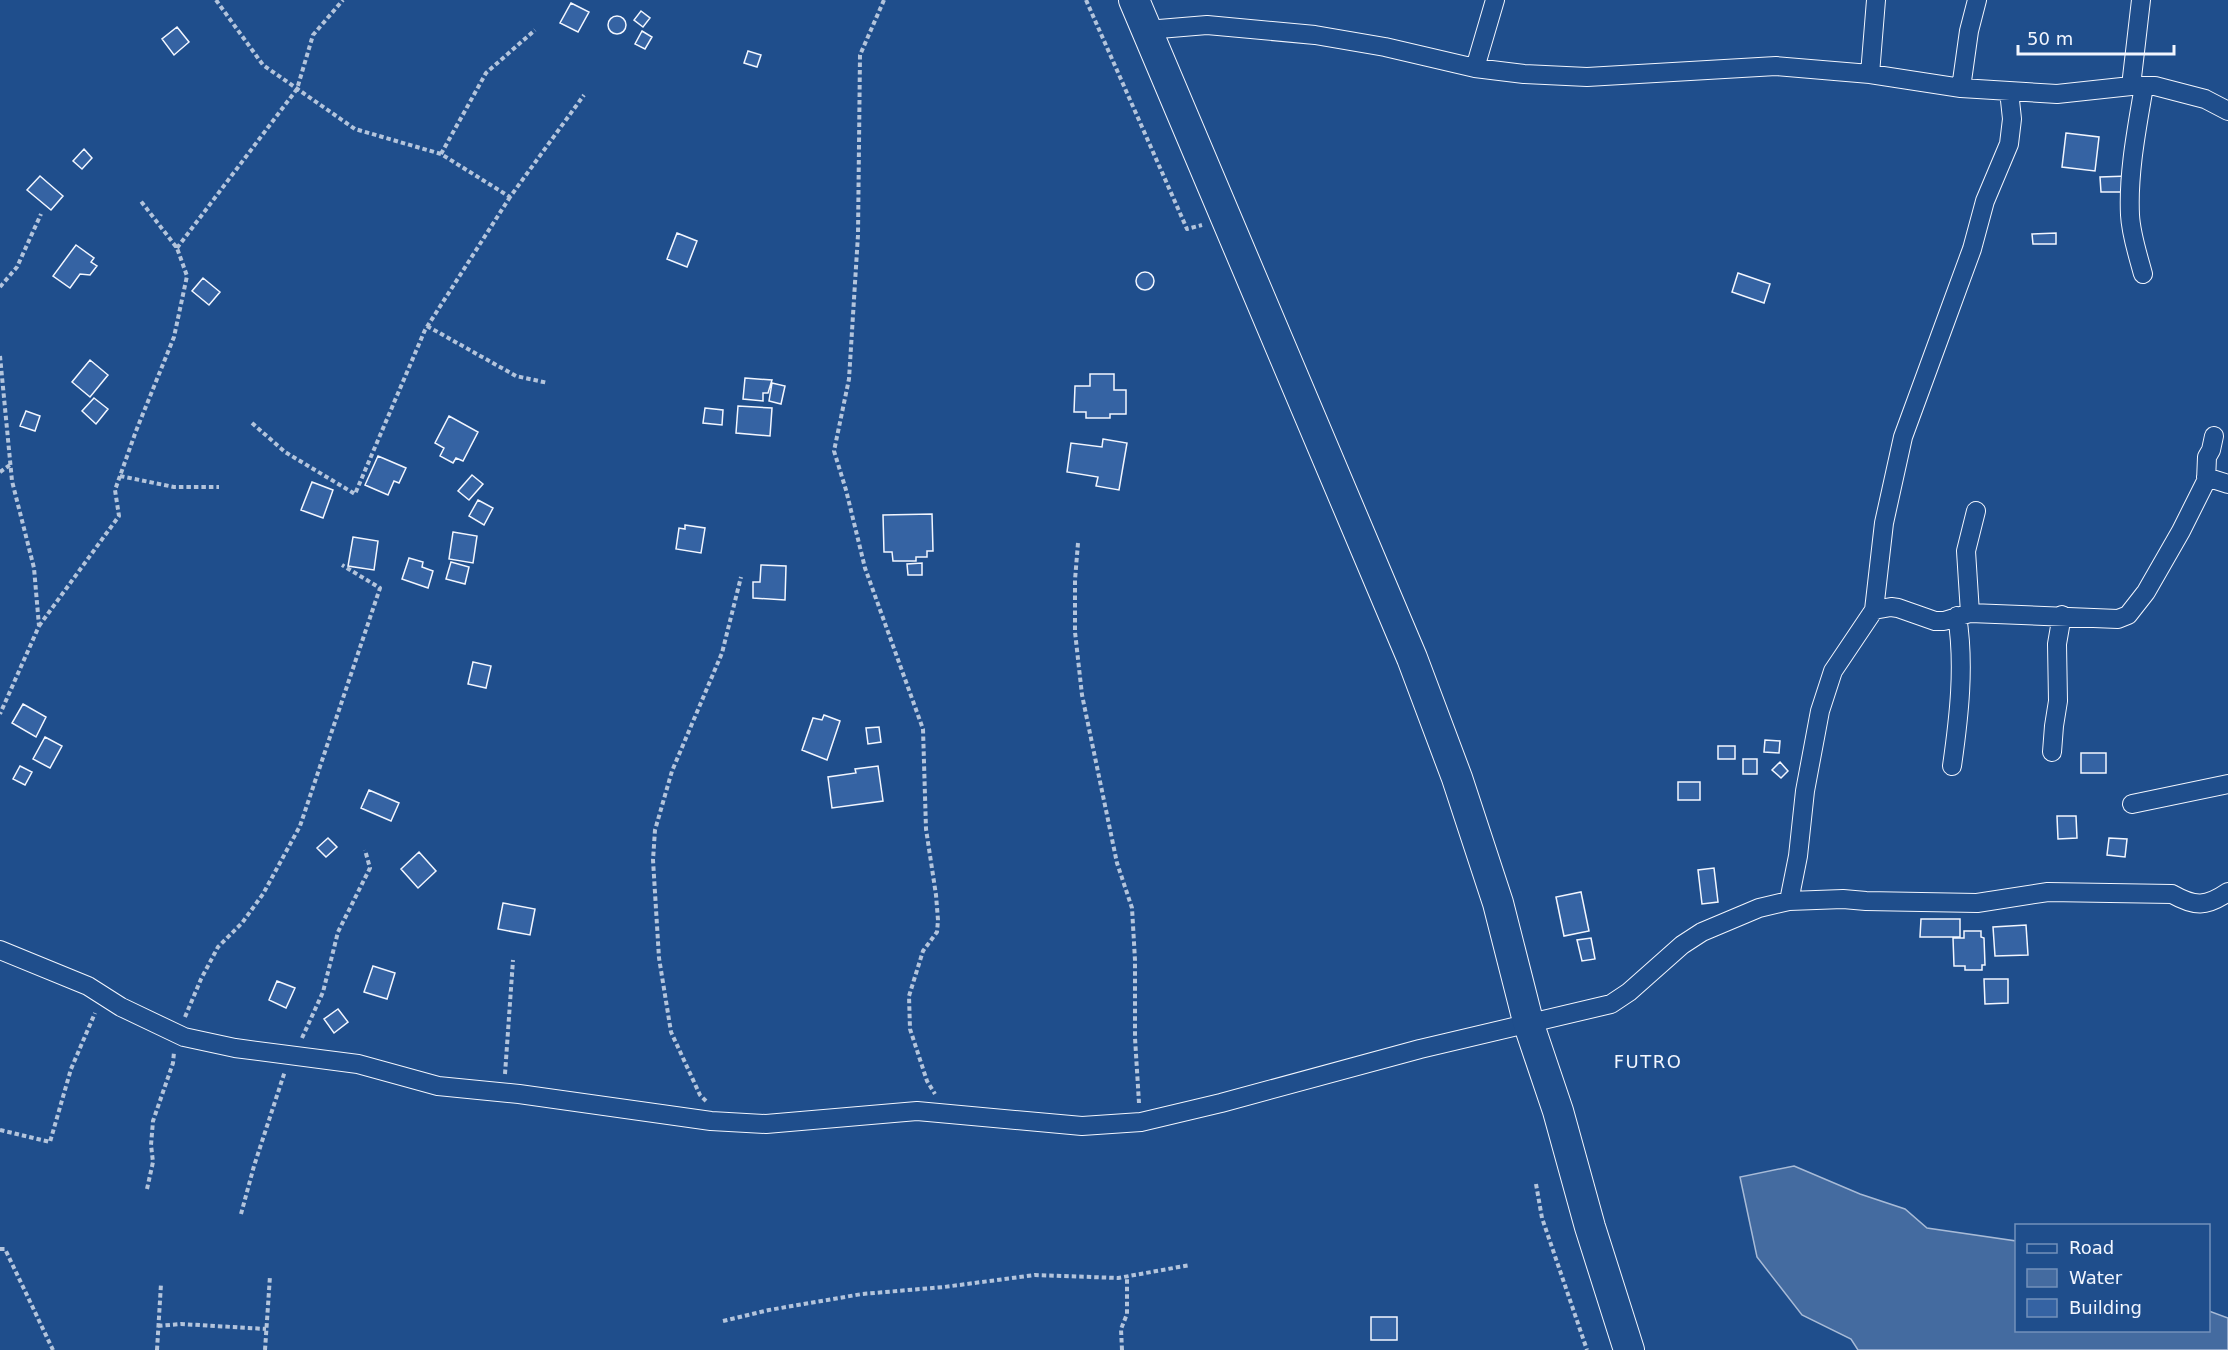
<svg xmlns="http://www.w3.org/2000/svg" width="2228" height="1350" font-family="'DejaVu Sans',sans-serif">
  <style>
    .water { fill: #446ba0; stroke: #a8bbd7; stroke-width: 1.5 }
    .building { fill: #3563a3; stroke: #f2f6ff; stroke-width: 1.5 }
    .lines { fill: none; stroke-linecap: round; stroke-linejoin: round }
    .street-casing { stroke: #f2f6ff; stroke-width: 20 }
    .primary-casing { stroke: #f2f6ff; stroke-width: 32 }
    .path { stroke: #b3c4dc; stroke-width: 4; stroke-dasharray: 4.5 3; stroke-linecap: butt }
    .street { stroke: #1f4e8c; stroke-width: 18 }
    .primary { stroke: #1f4e8c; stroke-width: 30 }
    .labels { text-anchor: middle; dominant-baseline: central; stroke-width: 4.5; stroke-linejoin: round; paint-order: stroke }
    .quarter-label { font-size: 18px; letter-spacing: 1.5px; fill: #f2f6ff; stroke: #1f4e8c }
  </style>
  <rect width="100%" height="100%" fill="#1f4e8c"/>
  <!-- water -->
  <path class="water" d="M1794,1166L1860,1194L1905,1209L1927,1228L2016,1241V1330H2208L2209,1311L2228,1318V1350H1858L1851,1339L1802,1315L1757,1257L1740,1177Z"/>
  <!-- building -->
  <path class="building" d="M571,3L589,12L578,32L560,23Z
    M641,11L650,18L643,27L634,20Z
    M608 25a9 9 0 1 1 18 0a9 9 0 1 1-18 0Z
    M177,27L189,42L174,55L162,39Z
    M642,31L652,37L645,49L635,44Z
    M748,51L761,55L757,67L744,63Z
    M2066,133L2099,137L2095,171L2062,167Z
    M84,149L92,158L82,169L73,161Z
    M40,176L63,196L51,210L27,190Z
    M2128,176V192H2101L2100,177Z
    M677,233L697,241L687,267L667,259Z
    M2056,233V244H2033L2032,234Z
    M76,245L94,258L91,262L97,266L90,275L80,274L70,288L53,276Z
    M1136 281a9 9 0 1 1 18 0a9 9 0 1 1-18 0Z
    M1738,273L1770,284L1764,303L1732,292Z
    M203,278L220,292L209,305L192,291Z
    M90,360L108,375L90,397L72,382Z
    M1090,374H1114V390H1126V414H1110V418H1086V412H1074L1075,386H1090Z
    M745,378L772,380L768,393H763V401L743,399Z
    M772,383L785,386L781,404L769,401Z
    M94,398L108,409L96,424L82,411Z
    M738,406L772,408L770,436L736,433Z
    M705,408L723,410L722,425L703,423Z
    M26,411L40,416L35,431L20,426Z
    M449,416L478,432L463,461L456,458L453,463L440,456L444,448L435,443Z
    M1103,439L1127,443L1119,490L1096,486L1098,477L1067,472L1071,443L1102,447Z
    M378,456L406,468L399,483L394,481L388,495L365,485Z
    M472,475L483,484L469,500L458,491Z
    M312,482L333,490L323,518L301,510Z
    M478,500L493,508L484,525L469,516Z
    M932,514L933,551H927V557H916V561H893L892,552H884L883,515Z
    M685,525L705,528L701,553L676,549L679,528L685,529Z
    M453,532L477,536L473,563L449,559Z
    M353,537L378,541L374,570L348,566Z
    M409,558L423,562L422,567L433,571L428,588L402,579Z
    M451,562L469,567L465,584L446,579Z
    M922,563V575H908L907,564Z
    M761,565L786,566L785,600L753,598V582H760Z
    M473,662L491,666L486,688L468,684Z
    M23,704L46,717L36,737L12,723Z
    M824,715L840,721L827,760L802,750L813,718L822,720Z
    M879,727L881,742L868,744L866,728Z
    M45,737L62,746L50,768L33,759Z
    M1765,740L1780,741L1779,753L1764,752Z
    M1718,746H1735V759H1718Z
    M2081,753H2106V773H2081Z
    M1743,759H1757V774H1743Z
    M1780,762L1788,771L1781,778L1772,770Z
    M20,766L32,772L25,785L13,779Z
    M878,766L883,801L832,808L828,777L856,773L855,769Z
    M1678,782H1700V800H1678Z
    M369,790L399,803L391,821L361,808Z
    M2057,816H2076L2077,838L2058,839Z
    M328,838L337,847L326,857L317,848Z
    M2109,838L2127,839L2125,857L2107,855Z
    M419,852L436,871L418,888L401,869Z
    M1714,868L1718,902L1702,904L1698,870Z
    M1581,892L1589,931L1564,936L1556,897Z
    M503,903L535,909L530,935L498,929Z
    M1921,919H1960V937H1920Z
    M2026,925L2028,955L1995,956L1993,927Z
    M1964,931H1981V937L1984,938L1985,965H1982V970H1965V966H1954L1953,938H1964Z
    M1591,938L1595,959L1582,961L1577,940Z
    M373,966L395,973L387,999L364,992Z
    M1984,979H2008V1003L1985,1004Z
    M277,981L295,988L286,1008L269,1000Z
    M338,1009L348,1022L334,1033L324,1019Z
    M1371,1317H1397V1340H1371Z"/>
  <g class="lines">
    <!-- street casing -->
    <g class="street-casing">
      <path id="street" d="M1147,30L1207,25L1315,35L1385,47L1475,68L1524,74L1587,77L1776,66L1870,74L1961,88L2057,94L2131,86H2155L2205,99L2228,111
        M1475,68L1495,0
        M1870,74L1876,0
        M2131,86L2141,0
        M1961,88L1969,31L1977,0
        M2143,274C2138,255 2131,235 2130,215C2128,172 2137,128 2144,86
        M2206,477L2228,484
        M1874,610L1891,607L1898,608L1935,621H1944L1970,613L2118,619L2128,615L2146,592L2181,531L2206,481L2207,457L2211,450L2214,436
        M1970,613L1966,551L1976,511
        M2052,752L2054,726L2058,701L2057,644L2062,615
        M1952,766C1959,717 1965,665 1957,616
        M2132,804L2228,784
        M1789,901L1798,856L1805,791L1820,711L1833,671L1874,610L1884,523L1903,437L1972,249L1985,201L2009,144L2012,119L2009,91
        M0,950L88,986L121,1007L184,1037L235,1048L358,1064L438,1086L519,1094L711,1121L766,1124L917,1111L1082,1126L1141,1122L1221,1103L1420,1049L1611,1004L1629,992L1682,945L1702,932L1759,908L1789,901L1843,899L1866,901L1977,903L2048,892L2172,894C2195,907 2206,907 2228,892"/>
    </g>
    <!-- primary casing -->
    <g class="primary-casing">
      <path id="primary" d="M1134,0L1412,658L1457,778L1498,903L1529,1025L1558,1111L1590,1227L1629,1350"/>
    </g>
    <!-- path -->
    <path class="path" d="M216,0L263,65L355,129L441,154L510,197L584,95
      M884,0L860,55L858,235L849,379L834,451L846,490L865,568L923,729L926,829L936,895L938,920L937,932L923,951L909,996L910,1029L927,1081L935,1094
      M1086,0L1187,229L1202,225
      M441,154L486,73L535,30
      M177,248L297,89L313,35L343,0
      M0,287L17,267L41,214
      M427,326L516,376L548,383
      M0,356L12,481L34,568L39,626L0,714
      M252,423L285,452L355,494L425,330L510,197
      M0,472L10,465
      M120,476L174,487H219
      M1078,543L1075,580V632L1082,695L1117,863L1132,908L1135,960V1038L1139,1103
      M39,626L119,516L115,490L136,431L174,337L187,276L177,248L140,200
      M185,1017L201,979L218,947L242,923L263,894L300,826L380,588L342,565
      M302,1038L323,992L338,932L370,868L365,850
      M505,1074L513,960
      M706,1101L700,1095L671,1032L659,958L653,860L655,830L672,771L722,653L741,577
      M0,1130L50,1142L71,1069L95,1013
      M1536,1184L1542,1218L1587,1350
      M147,1189L153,1162L151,1145L153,1121L173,1063L174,1052
      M241,1214L254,1166L285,1071
      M0,1249H5L53,1350
      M723,1321L769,1310L862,1294L944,1287L1035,1275L1118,1278L1190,1265
      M158,1326L181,1324L266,1329
      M157,1350L161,1284
      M265,1350L270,1276
      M1122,1350L1121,1329L1127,1314V1276"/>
    <!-- street -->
    <use href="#street" class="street"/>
    <!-- primary -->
    <use href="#primary" class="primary"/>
  </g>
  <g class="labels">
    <!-- quarter labels -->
    <g class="quarter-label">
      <text x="1648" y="1061">FUTRO</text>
    </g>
  </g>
  <!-- legend -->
  <rect x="2015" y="1224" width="195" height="108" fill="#1f4e8c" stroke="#7391ba" stroke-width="1.5"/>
  <rect x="2027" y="1244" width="30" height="9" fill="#1f4e8c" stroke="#7391ba" stroke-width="1.5"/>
  <text x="2069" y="1254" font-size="18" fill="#f2f6ff">Road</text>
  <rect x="2027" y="1269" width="30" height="18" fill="#446ba0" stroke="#7391ba" stroke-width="1.5"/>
  <text x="2069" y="1284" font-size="18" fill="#f2f6ff">Water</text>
  <rect x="2027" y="1299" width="30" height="18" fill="#3563a3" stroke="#7391ba" stroke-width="1.5"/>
  <text x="2069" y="1314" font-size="18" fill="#f2f6ff">Building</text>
  <!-- scale -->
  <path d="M2018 45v9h156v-9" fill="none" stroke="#f2f6ff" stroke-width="3"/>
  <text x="2027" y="45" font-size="18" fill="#f2f6ff" stroke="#1f4e8c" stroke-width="4.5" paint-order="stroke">50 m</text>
</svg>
